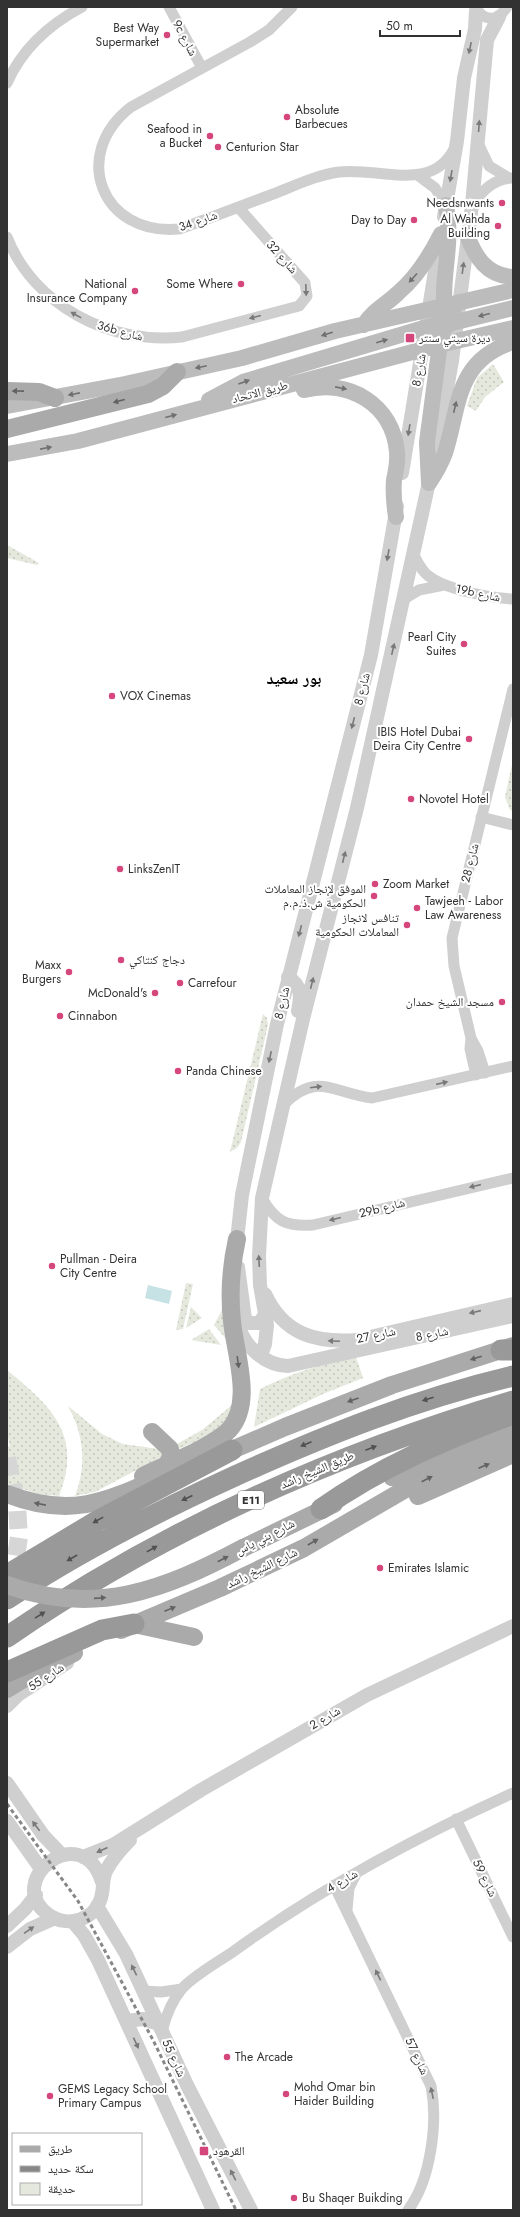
<svg xmlns="http://www.w3.org/2000/svg" width="520" height="2217" font-family="Jost,'Noto Naskh Arabic',sans-serif">
  <style>
    .green { fill: url(#green-dots) }
    .water { fill: #c7e2e4 }
    .lines { fill: none; stroke-linecap: round; stroke-linejoin: round }
    .primary-tunnel { stroke: #d6d6d6; stroke-width: 18; stroke-dasharray: 18 9; stroke-linecap: butt }
    .minor { stroke: #cfcfcf; stroke-width: 11 }
    .tertiary { stroke: #cfcfcf; stroke-width: 14 }
    .secondary { stroke: #bcbcbc; stroke-width: 16 }
    .primary { stroke: #aaa; stroke-width: 18 }
    .motorway { stroke: #999; stroke-width: 21 }
    .rail { stroke: #878787; stroke-width: 3; stroke-dasharray: 4 3; stroke-linecap: butt }
    .primary-bridge { stroke: #aaa; stroke-width: 18 }
    .oneway { fill: #797979 }
    .oneway2 { fill: #707070 }
    .oneway3 { fill: #626262 }
    .oneway4 { fill: #515151 }
    .poi-dot { fill: #d5477c; stroke: #fff; stroke-width: 1.5 }
    .labels { text-anchor: middle; dominant-baseline: central; stroke-width: 4; stroke-linejoin: round; paint-order: stroke }
    .shield { fill: #fff; stroke: #707070; stroke-width: 1 }
    .shield-label { font-size: 11px; font-weight: bold; fill: #323232 }
    .poi-label { font-size: 12px; fill: #323232; stroke: #fff; text-anchor: start }
    .street-label { font-size: 12px; fill: #323232; stroke: #fff }
    .district-label { font-size: 16px; font-weight: bold; fill: #000; stroke: #fff }
  </style>
  <defs>
    <pattern id="green-dots" width="8" height="8" patternUnits="userSpaceOnUse"><rect width="8" height="8" fill="#e5e8dc"/><path d="M2 2h.1M6 6h.1" fill="none" stroke="#c5c7bd" stroke-width="1.8" stroke-linecap="round"/></pattern>
  </defs>
  <rect width="100%" height="100%" fill="#fff"/>
  <!-- green -->
  <path class="green" d="M493,364L504,382L485,397L476,411L467,406L477,378Z
    M7,545L39,563L37,565L7,558Z
    M513,760V811L510,810L505,797Z
    M263,1014L267,1018L268,1025L241,1142L237,1148L230,1152Z
    M186,1283L193,1284L183,1329L176,1330Z
    M224,1306L227,1340L214,1325Z
    M191,1307L202,1318L186,1328Z
    M209,1329L221,1345L191,1340Z
    M356,1357L363,1378L323,1394L254,1427L260,1389C291,1374 321,1363 356,1357Z
    M7,1370C52,1407 83,1435 59,1496L39,1494L7,1484V1447L10,1446L7,1433Z
    M232,1405C229,1431 197,1440 176,1450L177,1444L202,1430Z
    M68,1406L102,1434L123,1444L159,1449L164,1453L161,1457L95,1492L75,1496C87,1465 84,1435 68,1406Z"/>
  <!-- water -->
  <path class="water" d="M148,1285L172,1291L169,1304L145,1298Z"/>
  <g class="lines">
    <!-- primary-tunnel -->
    <path class="primary-tunnel" d="M7,1458L17,1505L19,1537L12,1582"/>
    <!-- minor -->
    <path class="minor" d="M169,7L202,68
      M292,7L269,30L250,42L131,107C70,154 101,236 179,229C211,218 243,205 276,193C296,185 317,175 339,172C380,167 433,194 455,147
      M476,7C480,17 489,20 499,17L507,7
      M7,83C22,49 50,24 82,7
      M479,145L489,166L509,178
      M419,176L435,188L446,205
      M472,205C482,191 494,178 513,178
      M7,237C34,306 111,345 182,337L299,306L307,296L305,283L238,207
      M414,555C418,563 422,572 430,577C448,590 491,598 513,599
      M404,599L419,590L444,585
      M481,817L513,825
      M471,1038L478,1051L485,1073
      M476,1075L470,1049L471,1038L454,966L452,938L513,689
      M283,1105C318,1070 334,1094 372,1098L513,1066
      M262,1198C275,1221 286,1227 313,1225L513,1178
      M456,1819L513,1937
      M334,1885L431,2086C438,2122 431,2180 408,2210
      M347,1910L349,1888L356,1874
      M144,1991L161,1992L182,1989
      M162,2031C166,2016 171,2002 181,1990C191,1977 220,1961 234,1951C321,1888 416,1837 513,1793"/>
    <!-- tertiary -->
    <path class="tertiary" d="M444,217L457,141L464,78L475,29L476,10
      M402,473L440,241
      M288,977C302,986 301,996 298,1011
      M236,1249L242,1195L277,1024L371,655L397,506
      M238,1267L245,1319L249,1323H259L265,1315
      M265,1294C284,1335 316,1343 357,1340L513,1304
      M238,1322C242,1345 264,1365 288,1366L513,1316
      M261,1355L265,1344L267,1325L260,1285L259,1256L262,1198L303,1019L357,808L435,455L452,361L472,205L487,40L499,17
      M7,1706L18,1695L67,1663
      M7,1783L43,1835L62,1855
      M7,1821L41,1869
      M83,1857L113,1845L201,1790L367,1695L513,1626
      M102,1882C82,1817 1,1882 49,1915C67,1928 95,1920 101,1898C104,1888 102,1880 106,1871C112,1859 121,1849 130,1840
      M97,1906L126,1954L187,2085L251,2210
      M73,1922L84,1935L98,1960L213,2210
      M7,1926L25,1909L36,1895
      M7,1947L30,1929L55,1918
      M126,2021L143,2019L159,2024"/>
    <!-- secondary -->
    <path class="secondary" d="M467,235C475,257 487,276 513,277
      M445,315C440,278 454,244 446,205
      M364,325C372,311 387,304 398,293C417,277 430,256 441,234
      M438,332L452,323L513,308
      M304,390C349,378 393,405 397,452C398,462 396,471 394,480C393,492 394,504 396,517
      M209,400L243,382L434,325L445,317L459,302
      M7,406L125,384L242,358L335,331L513,290
      M7,454L78,441L439,345L513,328
      M429,483L427,442L441,336
      M429,483C435,474 441,464 445,453C460,406 455,361 513,342"/>
    <!-- primary -->
    <path class="primary" d="M7,391L39,392L55,398
      M7,429L148,394L163,386L177,372
      M152,1432L170,1449L171,1457L167,1464
      M219,1451L232,1450L285,1427L392,1385L513,1346
      M143,1476C165,1465 214,1446 229,1430C254,1403 235,1354 232,1321C229,1294 231,1266 237,1239
      M392,1477L454,1449L510,1427
      M7,1494C69,1518 104,1503 161,1477
      M418,1496L513,1454
      M243,1548L334,1504
      M134,1624L194,1637
      M121,1630L220,1588L304,1548L409,1487L513,1438
      M7,1689L30,1675L74,1653"/>
    <!-- motorway -->
    <path class="motorway" d="M501,1350H513
      M321,1509C380,1467 446,1439 513,1414
      M7,1575L97,1521L232,1450
      M7,1599C80,1551 156,1512 235,1476C326,1435 416,1399 513,1376
      M7,1637C161,1531 334,1454 513,1401
      M7,1672L102,1630L134,1624"/>
    <!-- rail -->
    <path class="rail" d="M7,1804L78,1901L153,2040L236,2210"/>
    <!-- primary-bridge -->
    <path class="primary-bridge" d="M7,1585C95,1617 164,1590 243,1548"/>
  </g>
  <!-- one-way arrows -->
  <defs><path id="oneway-solid" d="M-6-.8H1V-3.2L6.5 0L1 3.2V.8H-6Z"/></defs>
  <g class="oneway">
    <use href="#oneway-solid" transform="translate(470 48) rotate(102)"/>
    <use href="#oneway-solid" transform="translate(479 126) rotate(-86)"/>
    <use href="#oneway-solid" transform="translate(451 176) rotate(100)"/>
    <use href="#oneway-solid" transform="translate(463 268) rotate(-82)"/>
    <use href="#oneway-solid" transform="translate(306 290) rotate(88)"/>
    <use href="#oneway-solid" transform="translate(76 315) rotate(-151)"/>
    <use href="#oneway-solid" transform="translate(255 317) rotate(165)"/>
    <use href="#oneway-solid" transform="translate(409 430) rotate(99)"/>
    <use href="#oneway-solid" transform="translate(388 555) rotate(100)"/>
    <use href="#oneway-solid" transform="translate(393 649) rotate(-77)"/>
    <use href="#oneway-solid" transform="translate(353 723) rotate(104)"/>
    <use href="#oneway-solid" transform="translate(344 857) rotate(-76)"/>
    <use href="#oneway-solid" transform="translate(300 931) rotate(104)"/>
    <use href="#oneway-solid" transform="translate(312 983) rotate(-76)"/>
    <use href="#oneway-solid" transform="translate(270 1057) rotate(102)"/>
    <use href="#oneway-solid" transform="translate(442 1083) rotate(-13)"/>
    <use href="#oneway-solid" transform="translate(316 1087) rotate(-7)"/>
    <use href="#oneway-solid" transform="translate(475 1186) rotate(167)"/>
    <use href="#oneway-solid" transform="translate(335 1219) rotate(166)"/>
    <use href="#oneway-solid" transform="translate(259 1261) rotate(-93)"/>
    <use href="#oneway-solid" transform="translate(475 1312) rotate(167)"/>
    <use href="#oneway-solid" transform="translate(334 1341) rotate(-178)"/>
    <use href="#oneway-solid" transform="translate(36 1826) rotate(-127)"/>
    <use href="#oneway-solid" transform="translate(102 1850) rotate(156)"/>
    <use href="#oneway-solid" transform="translate(29 1930) rotate(-34)"/>
    <use href="#oneway-solid" transform="translate(134 1970) rotate(-116)"/>
    <use href="#oneway-solid" transform="translate(378 1975) rotate(-116)"/>
    <use href="#oneway-solid" transform="translate(136 2043) rotate(65)"/>
    <use href="#oneway-solid" transform="translate(432 2093) rotate(-102)"/>
    <use href="#oneway-solid" transform="translate(233 2175) rotate(-117)"/>
  </g>
  <g class="oneway2">
    <use href="#oneway-solid" transform="translate(413 278) rotate(132)"/>
    <use href="#oneway-solid" transform="translate(484 315) rotate(166)"/>
    <use href="#oneway-solid" transform="translate(327 334) rotate(163)"/>
    <use href="#oneway-solid" transform="translate(382 341) rotate(-16)"/>
    <use href="#oneway-solid" transform="translate(201 367) rotate(168)"/>
    <use href="#oneway-solid" transform="translate(244 382) rotate(-20)"/>
    <use href="#oneway-solid" transform="translate(341 388) rotate(11)"/>
    <use href="#oneway-solid" transform="translate(74 394) rotate(169)"/>
    <use href="#oneway-solid" transform="translate(455 407) rotate(-77)"/>
    <use href="#oneway-solid" transform="translate(171 416) rotate(-15)"/>
    <use href="#oneway-solid" transform="translate(46 448) rotate(-11)"/>
  </g>
  <g class="oneway3">
    <use href="#oneway-solid" transform="translate(18 391) rotate(-179)"/>
    <use href="#oneway-solid" transform="translate(119 401) rotate(165)"/>
    <use href="#oneway-solid" transform="translate(476 1358) rotate(163)"/>
    <use href="#oneway-solid" transform="translate(238 1362) rotate(82)"/>
    <use href="#oneway-solid" transform="translate(353 1400) rotate(160)"/>
    <use href="#oneway-solid" transform="translate(484 1466) rotate(-23)"/>
    <use href="#oneway-solid" transform="translate(427 1479) rotate(-27)"/>
    <use href="#oneway-solid" transform="translate(40 1504) rotate(-169)"/>
    <use href="#oneway-solid" transform="translate(313 1542) rotate(-30)"/>
    <use href="#oneway-solid" transform="translate(223 1559) rotate(-28)"/>
    <use href="#oneway-solid" transform="translate(100 1598) rotate(-4)"/>
    <use href="#oneway-solid" transform="translate(170 1609) rotate(-22)"/>
  </g>
  <g class="oneway4">
    <use href="#oneway-solid" transform="translate(428 1399) rotate(162)"/>
    <use href="#oneway-solid" transform="translate(306 1444) rotate(157)"/>
    <use href="#oneway-solid" transform="translate(371 1448) rotate(-21)"/>
    <use href="#oneway-solid" transform="translate(187 1498) rotate(155)"/>
    <use href="#oneway-solid" transform="translate(98 1520) rotate(151)"/>
    <use href="#oneway-solid" transform="translate(152 1549) rotate(-29)"/>
    <use href="#oneway-solid" transform="translate(72 1558) rotate(150)"/>
    <use href="#oneway-solid" transform="translate(40 1615) rotate(-32)"/>
  </g>
  <!-- markers -->
  <g class="poi-dot">
    <circle cx="167" cy="35" r="4"/>
    <circle cx="287" cy="117" r="4"/>
    <circle cx="210" cy="136" r="4"/>
    <circle cx="218" cy="147" r="4"/>
    <circle cx="502" cy="203" r="4"/>
    <circle cx="414" cy="220" r="4"/>
    <circle cx="498" cy="226" r="4"/>
    <circle cx="241" cy="284" r="4"/>
    <circle cx="135" cy="291" r="4"/>
    <rect x="405" y="333" width="10" height="10" rx="2"/>
    <circle cx="464" cy="644" r="4"/>
    <circle cx="112" cy="696" r="4"/>
    <circle cx="469" cy="739" r="4"/>
    <circle cx="411" cy="799" r="4"/>
    <circle cx="120" cy="869" r="4"/>
    <circle cx="375" cy="884" r="4"/>
    <circle cx="374" cy="896" r="4"/>
    <circle cx="417" cy="908" r="4"/>
    <circle cx="407" cy="925" r="4"/>
    <circle cx="121" cy="960" r="4"/>
    <circle cx="69" cy="972" r="4"/>
    <circle cx="180" cy="983" r="4"/>
    <circle cx="155" cy="993" r="4"/>
    <circle cx="502" cy="1002" r="4"/>
    <circle cx="60" cy="1016" r="4"/>
    <circle cx="178" cy="1071" r="4"/>
    <circle cx="52" cy="1266" r="4"/>
    <circle cx="380" cy="1568" r="4"/>
    <circle cx="227" cy="2057" r="4"/>
    <circle cx="286" cy="2094" r="4"/>
    <circle cx="50" cy="2096" r="4"/>
    <rect x="199" y="2146" width="10" height="10" rx="2"/>
    <circle cx="294" cy="2198" r="4"/>
  </g>
  <g class="labels">
    <!-- shield labels -->
    <rect class="shield" x="238" y="1491" width="26" height="18" rx="3"/>
    <g class="shield-label">
      <text x="251" y="1500">E11</text>
    </g>
    <!-- poi labels -->
    <g class="poi-label">
      <text x="159" y="28" text-anchor="end">Best Way<tspan x="159" dy="14">Supermarket</tspan></text>
      <text x="295" y="110">Absolute<tspan x="295" dy="14">Barbecues</tspan></text>
      <text x="202" y="129" text-anchor="end">Seafood in<tspan x="202" dy="14">a Bucket</tspan></text>
      <text x="226" y="147">Centurion Star</text>
      <text x="494" y="203" text-anchor="end">Needsnwants</text>
      <text x="490" y="219" text-anchor="end">Al Wahda<tspan x="490" dy="14">Building</tspan></text>
      <text x="406" y="220" text-anchor="end">Day to Day</text>
      <text x="127" y="284" text-anchor="end">National<tspan x="127" dy="14">Insurance Company</tspan></text>
      <text x="233" y="284" text-anchor="end">Some Where</text>
      <text x="419" y="338">ديرة سيتي سنتر</text>
      <text x="456" y="637" text-anchor="end">Pearl City<tspan x="456" dy="14">Suites</tspan></text>
      <text x="120" y="696">VOX Cinemas</text>
      <text x="461" y="732" text-anchor="end">IBIS Hotel Dubai<tspan x="461" dy="14">Deira City Centre</tspan></text>
      <text x="419" y="799">Novotel Hotel</text>
      <text x="128" y="869">LinksZenIT</text>
      <text x="383" y="884">Zoom Market</text>
      <text x="366" y="889" text-anchor="end">الموفق لإنجاز المعاملات<tspan x="366" dy="14">الحكومية ش.ذ.م.م</tspan></text>
      <text x="425" y="901">Tawjeeh - Labor<tspan x="425" dy="14">Law Awareness</tspan></text>
      <text x="399" y="918" text-anchor="end">تنافس لانجاز<tspan x="399" dy="14">المعاملات الحكومية</tspan></text>
      <text x="129" y="960">دجاج كنتاكي</text>
      <text x="61" y="965" text-anchor="end">Maxx<tspan x="61" dy="14">Burgers</tspan></text>
      <text x="188" y="983">Carrefour</text>
      <text x="147" y="993" text-anchor="end">McDonald's</text>
      <text x="494" y="1002" text-anchor="end">مسجد الشيخ حمدان</text>
      <text x="68" y="1016">Cinnabon</text>
      <text x="186" y="1071">Panda Chinese</text>
      <text x="60" y="1259">Pullman - Deira<tspan x="60" dy="14">City Centre</tspan></text>
      <text x="388" y="1568">Emirates Islamic</text>
      <text x="235" y="2057">The Arcade</text>
      <text x="294" y="2087">Mohd Omar bin<tspan x="294" dy="14">Haider Building</tspan></text>
      <text x="58" y="2089">GEMS Legacy School<tspan x="58" dy="14">Primary Campus</tspan></text>
      <text x="213" y="2151">القرهود</text>
      <text x="302" y="2198">Bu Shaqer Buikding</text>
    </g>
    <!-- street labels -->
    <g class="street-label">
      <text transform="translate(185 38) rotate(62)">9c شارع</text>
      <text transform="translate(198 221) rotate(-19)">شارع 34</text>
      <text transform="translate(282 257) rotate(48)">شارع 32</text>
      <text transform="translate(120 331) rotate(15)">36b شارع</text>
      <text transform="translate(419 370) rotate(-80)">شارع 8</text>
      <text transform="translate(260 392) rotate(-15)">طريق الاتحاد</text>
      <text transform="translate(478 593) rotate(12)">19b شارع</text>
      <text transform="translate(362 689) rotate(-76)">شارع 8</text>
      <text transform="translate(470 863) rotate(-76)">شارع 28</text>
      <text transform="translate(282 1003) rotate(-77)">شارع 8</text>
      <text transform="translate(382 1208) rotate(-14)">29b شارع</text>
      <text transform="translate(432 1334) rotate(-12)">شارع 8</text>
      <text transform="translate(376 1335) rotate(-12)">شارع 27</text>
      <text transform="translate(317 1470) rotate(-23)">طريق الشيخ راشد</text>
      <text transform="translate(265 1537) rotate(-27)">شارع بني ياس</text>
      <text transform="translate(262 1568) rotate(-26)">شارع الشيخ راشد</text>
      <text transform="translate(46 1677) rotate(-33)">شارع 55</text>
      <text transform="translate(325 1718) rotate(-30)">شارع 2</text>
      <text transform="translate(485 1878) rotate(64)">شارع 59</text>
      <text transform="translate(342 1881) rotate(-30)">شارع 4</text>
      <text transform="translate(417 2056) rotate(65)">شارع 57</text>
      <text transform="translate(174 2058) rotate(65)">شارع 55</text>
    </g>
    <!-- district labels -->
    <g class="district-label">
      <text x="294" y="678">بور سعيد</text>
    </g>
  </g>
  <!-- border -->
  <rect width="520" height="2217" fill="none" stroke="#323232" stroke-width="16"/>
  <!-- legend -->
  <rect x="12" y="2133" width="130" height="72" fill="#ffffff" stroke="#adadad"/>
  <rect x="20" y="2146" width="20" height="6" fill="#aaaaaa" stroke="#adadad"/>
  <text x="48" y="2153" font-size="12" fill="#323232">طريق</text>
  <rect x="20" y="2166" width="20" height="6" fill="#878787" stroke="#adadad"/>
  <text x="48" y="2173" font-size="12" fill="#323232">سكة حديد</text>
  <rect x="20" y="2183" width="20" height="12" fill="#e5e8dc" stroke="#adadad"/>
  <text x="48" y="2193" font-size="12" fill="#323232">حديقة</text>
  <!-- scale -->
  <path d="M380 30v6h80v-6" fill="none" stroke="#323232" stroke-width="2"/>
  <text x="386" y="30" font-size="12" fill="#323232" stroke="#ffffff" stroke-width="3" paint-order="stroke">50 m</text>
</svg>
